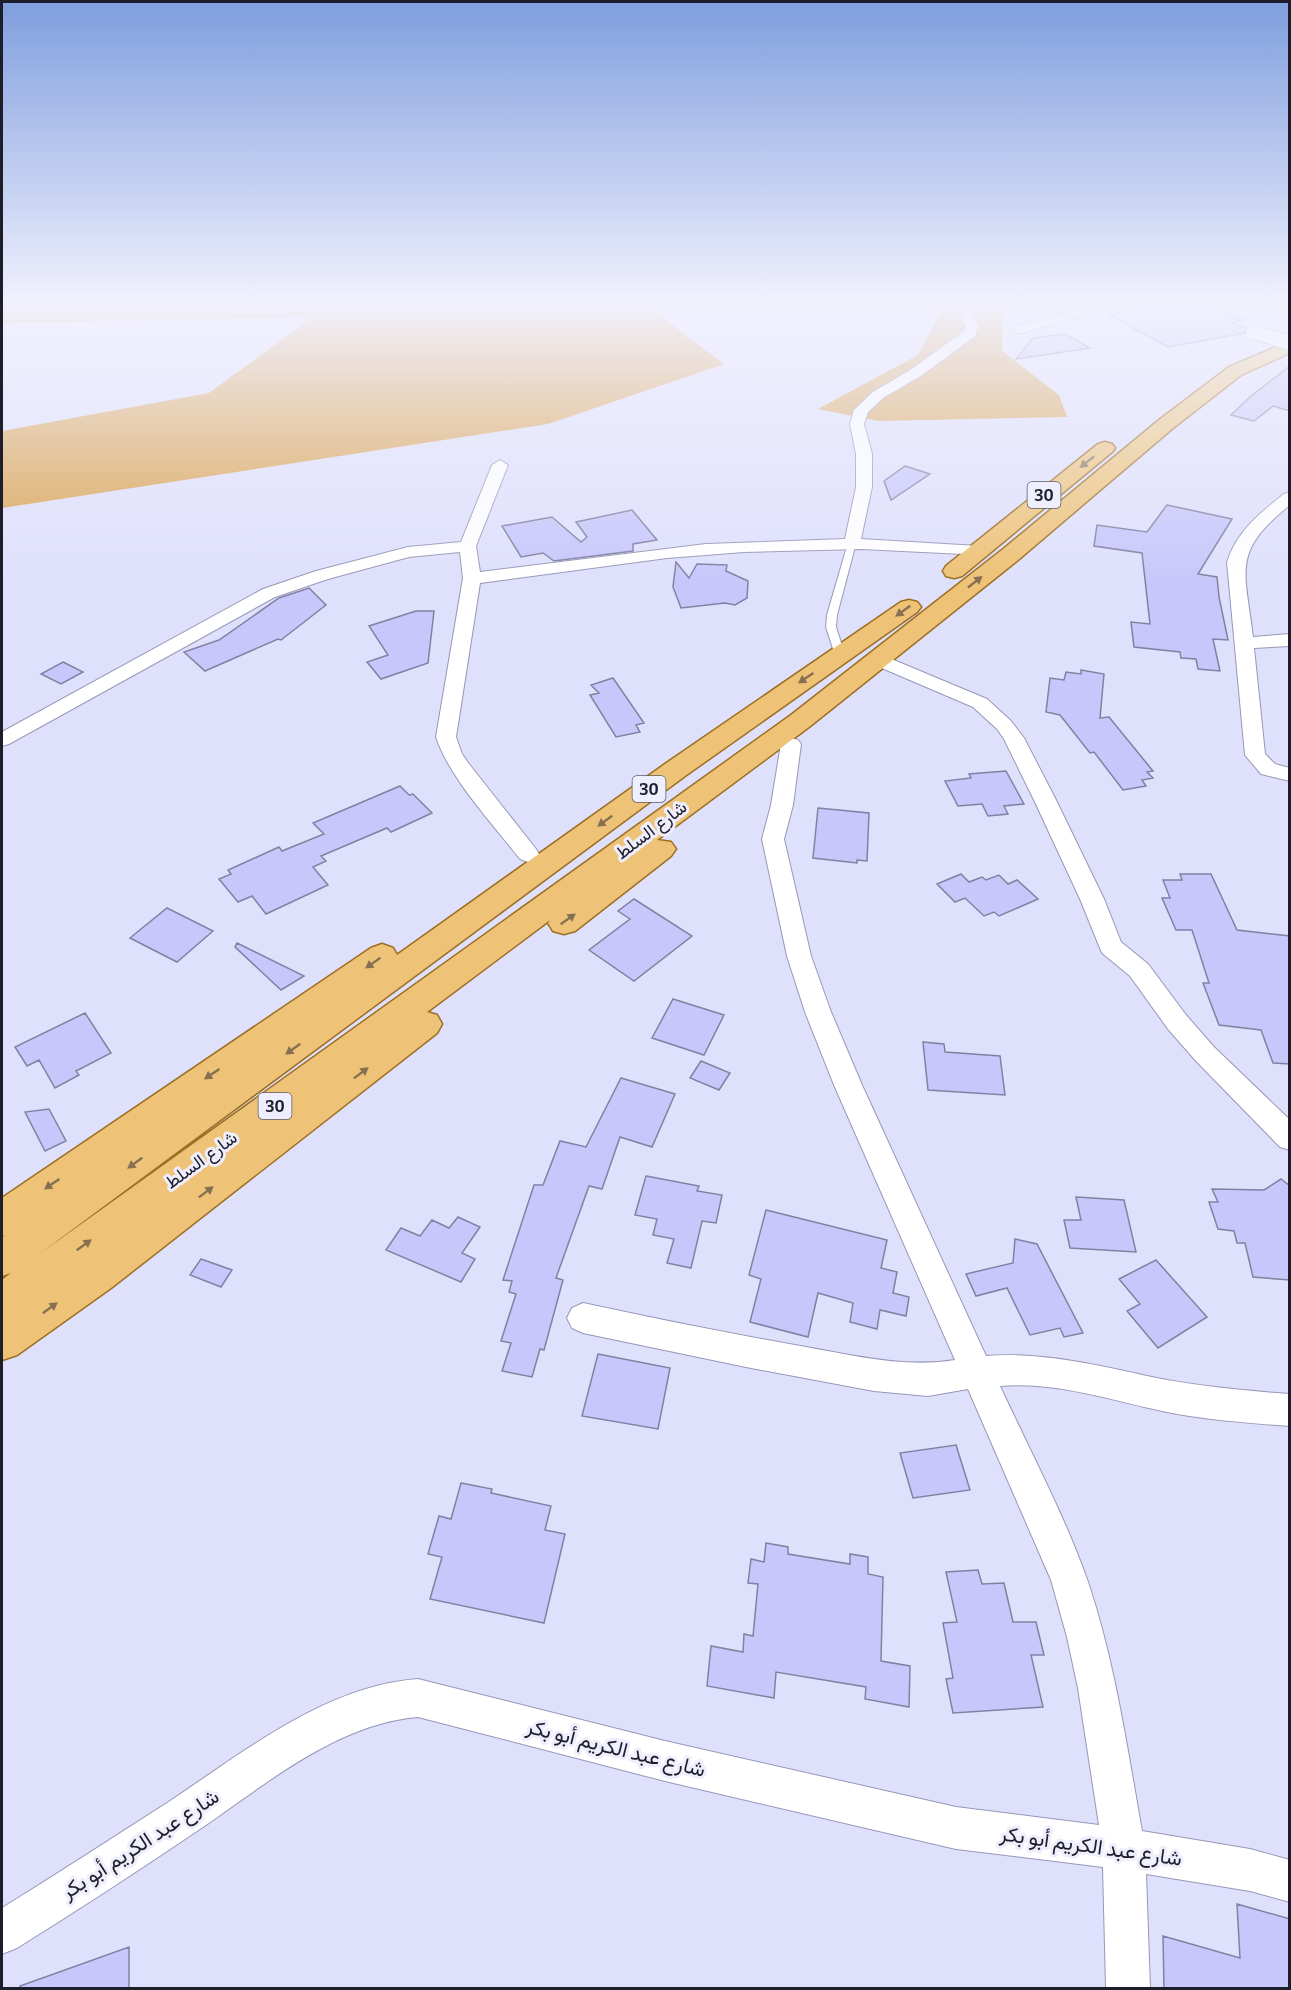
<svg xmlns="http://www.w3.org/2000/svg" width="1291" height="1990" font-family="Bitter,Vazirmatn,serif">
  <style>
    .forest { fill: #daa24f }
    .building { fill: #c8c7fb; stroke: #8281a2; stroke-width: 1.5 }
    .lines { fill: none; stroke-linecap: round; stroke-linejoin: round }
    .lane-casing { stroke: #9797b8; stroke-width: 2 }
    .street-casing { stroke: #9797b8; stroke-width: 2 }
    .primary-casing { stroke: #9d6f22; stroke-width: 3 }
    .lane { fill: #fff; fill-rule: evenodd }
    .street { fill: #fff; fill-rule: evenodd }
    .primary { fill: #eec377; fill-rule: evenodd }
    .street-bridge-casing { stroke: #9797b8; stroke-width: 16; stroke-linecap: butt }
    .street-bridge { stroke: #fff; stroke-width: 14 }
    .oneway { fill: #867051 }
    .labels { text-anchor: middle; dominant-baseline: central; stroke-width: 6; stroke-linejoin: round; paint-order: stroke }
    .shield { fill: #eeeefd; stroke: #5c5c6a; stroke-width: 1.5 }
    .shield-label { font-size: 16px; font-weight: bold; fill: #1e1e2b }
    .street-label { font-size: 18px; fill: #1e1e2b; stroke: #eeeefd }
    .near-street-label { font-size: 21px; fill: #1e1e2b; stroke: #eeeefd }
  </style>
  <rect width="100%" height="100%" fill="#dfe0fc"/>
  <!-- forest -->
  <path class="forest" d="M2,302H642L724,364L548,424L2,508V431L209,393L313,317L2,323Z
    M946,302H1003L1002,351L1059,395L1067,417L878,421L818,409L918,355Z"/>
  <!-- building -->
  <path class="building" d="M1157,302H1204L1244,320L1231,323L1246,328L1245,333L1168,347L1109,315Z
    M1065,334L1090,348L1016,359L1033,338Z
    M1290,366V411L1273,406L1254,421L1231,415L1251,396Z
    M905,466L930,474L891,500L884,481Z
    M1167,505L1232,519L1198,574L1217,577L1219,597L1228,640L1213,639L1220,671L1198,669L1196,659L1181,658L1180,652L1134,647L1131,622L1150,624L1142,553L1094,546L1097,525L1147,532Z
    M632,510L657,540L633,544V551L554,561L543,553L521,557L502,526L552,517L581,542L587,537L576,522Z
    M676,562L689,578L697,564L727,565L726,571L748,581L747,598L735,605L725,603L681,608L673,587Z
    M309,588L326,605L281,640L278,639L205,671L184,652L219,640L279,598Z
    M416,611H434L428,663L381,679L367,662L388,655L369,626Z
    M63,662L83,672L61,684L41,674Z
    M1081,670L1104,674L1100,718L1109,717L1153,771L1147,772L1153,778L1142,780L1146,786L1123,790L1094,752L1090,753L1060,715L1046,712L1050,678L1064,680L1066,672L1081,674Z
    M613,678L644,723L636,725L640,732L616,737L590,695L599,693L591,685Z
    M1006,771L1024,804L1004,806L1008,814L988,816L982,804L958,806L945,781L971,778L969,774Z
    M400,786L409,795L413,794L432,813L391,832L387,828L321,856L326,861L313,867L328,885L266,914L252,896L238,902L219,879L231,874L228,870L237,866L279,847L282,851L324,834L313,823Z
    M818,808L869,813L867,861L857,860V863L813,858Z
    M961,874L969,882L982,877L986,880L999,875L1008,884L1017,880L1038,899L999,916L994,912L984,916L965,898L955,902L937,884Z
    M1180,874H1211L1237,930L1290,936V1064L1273,1063L1261,1030L1219,1025L1203,983H1209L1192,930H1176L1162,898H1170L1163,880H1182Z
    M634,899L692,936L634,981L589,950L630,919L618,911Z
    M167,908L213,931L177,962L130,938Z
    M237,943L304,976L281,990L235,947Z
    M673,999L724,1015L704,1055L652,1038Z
    M85,1013L111,1053L76,1071L79,1075L55,1088L39,1060L27,1066L15,1047Z
    M923,1042L944,1044L945,1052L1000,1056L1005,1095L928,1090Z
    M701,1061L730,1073L719,1090L690,1078Z
    M621,1078L675,1094L652,1147L620,1137L602,1189L589,1186L556,1278L563,1280L544,1350L540,1349L532,1377L502,1371L511,1343L501,1341L516,1294L509,1292L512,1281L503,1280L534,1185H543L560,1141L586,1147Z
    M49,1109L66,1141L45,1151L25,1112Z
    M646,1176L699,1186L697,1191L722,1195L716,1223L702,1221L691,1268L667,1263L674,1239L653,1235L657,1219L635,1215Z
    M1281,1179L1290,1186V1280L1253,1277L1245,1243H1237L1234,1231L1218,1229L1209,1202H1218L1212,1189L1264,1190Z
    M1076,1197L1124,1200L1136,1252L1070,1248L1064,1220H1081Z
    M766,1210L887,1240L881,1268L897,1272L893,1293L909,1297L906,1316L880,1310L877,1329L850,1322L853,1303L818,1293L808,1337L750,1322L761,1279L749,1275Z
    M458,1217L480,1227L462,1253L475,1259L461,1282L386,1250L401,1228L420,1236L432,1220L449,1228Z
    M1015,1239L1037,1244L1083,1333L1064,1337L1060,1328L1030,1335L1007,1288L976,1296L966,1274L1013,1263Z
    M201,1259L232,1270L221,1287L190,1275Z
    M1156,1260L1207,1317L1158,1348L1127,1311L1140,1304L1119,1279Z
    M598,1354L670,1368L658,1429L582,1416Z
    M956,1445L970,1490L913,1498L900,1453Z
    M461,1483L492,1489L491,1493L551,1506L545,1530L565,1534L544,1623L430,1599L442,1557L428,1554L439,1516L451,1519Z
    M766,1543L788,1547V1554L850,1564V1554L868,1557V1574L883,1577L881,1661L910,1666L909,1707L865,1699L866,1687L776,1672L774,1698L707,1686L711,1646L743,1652L744,1634L753,1636L758,1584L748,1583L751,1559L764,1562Z
    M978,1570L982,1584L1004,1583L1013,1622H1036L1044,1655H1031L1043,1707L953,1713L946,1679L953,1678L943,1623L957,1622L946,1572Z
    M1237,1904L1290,1919V1989H1164L1163,1936L1240,1958Z
    M129,1947V1989H20V1986Z"/>
  <g class="lines">
    <!-- lane casing -->
    <g class="lane-casing">
      <path id="lane" d="M852,540L856,543L837,615L836,627L845,655L840,658L835,655L826,627L827,615L848,543Z"/>
    </g>
    <!-- street casing -->
    <g class="street-casing">
      <path id="street" d="M954,302H966L978,327L975,336L922,375L883,398L868,412L864,424L872,454V487L861,539L978,546L984,547L987,551L984,555L861,549L744,552L667,558L480,583L456,737L462,754L469,764L536,849L539,854L536,859L528,862L520,859C493,824 450,779 436,737L463,578L460,552L409,557L328,579L275,597L9,744L2,746V732L263,589L316,571L408,547L461,542L492,465L500,460L508,465L476,546L480,572L706,544L845,539L856,487V454L850,424L854,410L873,392L912,369L964,331L966,327Z
        M1108,302H1130L1018,334L1012,330L1013,327Z
        M1290,492V505C1231,552 1245,570 1253,637L1290,634V646L1254,648L1265,754L1275,764L1290,768V781L1261,774L1245,755L1227,562C1237,531 1260,513 1284,494Z
        M877,653L987,699L1011,721L1024,738L1056,800L1104,899L1121,942L1148,964L1186,1015L1214,1047L1290,1120V1150L1280,1147L1196,1061L1168,1029L1130,976L1102,953L1080,899L1034,800L1004,739L997,729L973,707L870,663L867,659L870,655Z
        M791,738L798,740L801,744L793,805L784,839L811,956L831,1012L862,1085L986,1356C1048,1351 1107,1368 1167,1380C1207,1387 1248,1391 1290,1394V1426C1248,1423 1207,1420 1167,1412C1113,1401 1056,1381 1000,1386C1029,1449 1065,1516 1088,1582C1115,1662 1127,1747 1142,1831L1250,1849L1290,1860V1902L1250,1891L1146,1874L1150,1988H1106L1103,1867L956,1849L665,1781L418,1717C335,1724 264,1786 197,1831C138,1871 78,1910 17,1948L2,1954V1908C57,1874 112,1838 167,1803C243,1753 324,1686 418,1679L665,1741L956,1807L1099,1825L1078,1688L1067,1637L1051,1580L968,1389L928,1396L874,1391L746,1367L583,1333L572,1328L567,1318L572,1308L583,1303C657,1319 732,1334 806,1347C856,1356 905,1368 955,1360L834,1085L805,1012L787,956L762,839L771,805L781,744L784,740Z"/>
    </g>
    <!-- primary casing -->
    <g class="primary-casing">
      <path id="primary" d="M1290,341V353L1241,375L1173,428L1018,560L809,727L657,840L671,842L676,849L671,856L575,931L564,934L553,931L548,923L550,920L427,1012L437,1015L442,1024L437,1033L111,1288L17,1355L2,1360V1280L11,1273L2,1276V1237L5,1235L2,1236V1198L371,948L382,944L393,948L397,955L665,764L901,602L909,600L917,602L921,607L917,612L685,776L38,1255L791,715L1002,550L1159,420L1229,367Z
        M1105,442L1112,444L1115,448L1112,452L962,576L954,578L946,576L943,571L946,566L1098,444Z"/>
    </g>
    <!-- lane -->
    <use href="#lane" class="lane"/>
    <!-- street -->
    <use href="#street" class="street"/>
    <!-- primary -->
    <use href="#primary" class="primary"/>
    <!-- street-bridge casing -->
    <g class="street-bridge-casing">
      <path id="street-bridge" d="M1254,332L1290,343"/>
    </g>
    <!-- street-bridge -->
    <use href="#street-bridge" class="street-bridge"/>
  </g>
  <!-- one-way arrows -->
  <defs><path id="oneway-solid" d="M-6-.8H1V-3.2L6.5 0L1 3.2V.8H-6Z" transform="scale(1.5)"/></defs>
  <g class="oneway">
    <use href="#oneway-solid" transform="translate(1087 462) rotate(142)"/>
    <use href="#oneway-solid" transform="translate(975 582) rotate(-38)"/>
    <use href="#oneway-solid" transform="translate(903 611) rotate(144)"/>
    <use href="#oneway-solid" transform="translate(806 678) rotate(146)"/>
    <use href="#oneway-solid" transform="translate(605 821) rotate(144)"/>
    <use href="#oneway-solid" transform="translate(568 919) rotate(-35)"/>
    <use href="#oneway-solid" transform="translate(373 963) rotate(145)"/>
    <use href="#oneway-solid" transform="translate(293 1049) rotate(144)"/>
    <use href="#oneway-solid" transform="translate(361 1073) rotate(-37)"/>
    <use href="#oneway-solid" transform="translate(212 1074) rotate(146)"/>
    <use href="#oneway-solid" transform="translate(135 1163) rotate(144)"/>
    <use href="#oneway-solid" transform="translate(52 1184) rotate(146)"/>
    <use href="#oneway-solid" transform="translate(206 1192) rotate(-37)"/>
    <use href="#oneway-solid" transform="translate(84 1245) rotate(-36)"/>
    <use href="#oneway-solid" transform="translate(50 1308) rotate(-36)"/>
  </g>
  <!-- sky -->
  <linearGradient id="sky" x2="0" y2="1"><stop stop-color="#7f9ede"/><stop offset="0.52" stop-color="#f1f1fe"/><stop offset="1" stop-color="#f1f1fe" stop-opacity="0"/></linearGradient>
  <rect width="1291" height="581" fill="url(#sky)"/>
  <g class="labels">
    <!-- shield labels -->
    <g class="shield">
      <rect x="1027.5" y="482" width="33" height="26" rx="4.5"/>
      <rect x="632.5" y="776" width="33" height="26" rx="4.5"/>
      <rect x="258.5" y="1093" width="33" height="26" rx="4.5"/>
    </g>
    <g class="shield-label">
      <text x="1044" y="495">30</text>
      <text x="649" y="789">30</text>
      <text x="275" y="1106">30</text>
    </g>
    <!-- street labels -->
    <g class="street-label">
      <text transform="translate(651 830) rotate(-37)">شارع السلط</text>
      <text transform="translate(201 1160) rotate(-36)">شارع السلط</text>
    </g>
    <!-- near-street labels -->
    <g class="near-street-label">
      <text transform="translate(616 1748) rotate(14)">شارع عبد الكريم أبو بكر</text>
      <text transform="translate(140 1844) rotate(-33)">شارع عبد الكريم أبو بكر</text>
      <text transform="translate(1091 1846) rotate(8)">شارع عبد الكريم أبو بكر</text>
    </g>
  </g>
  <!-- border -->
  <rect width="1291" height="1990" fill="none" stroke="#1e1e2b" stroke-width="6"/>
</svg>
